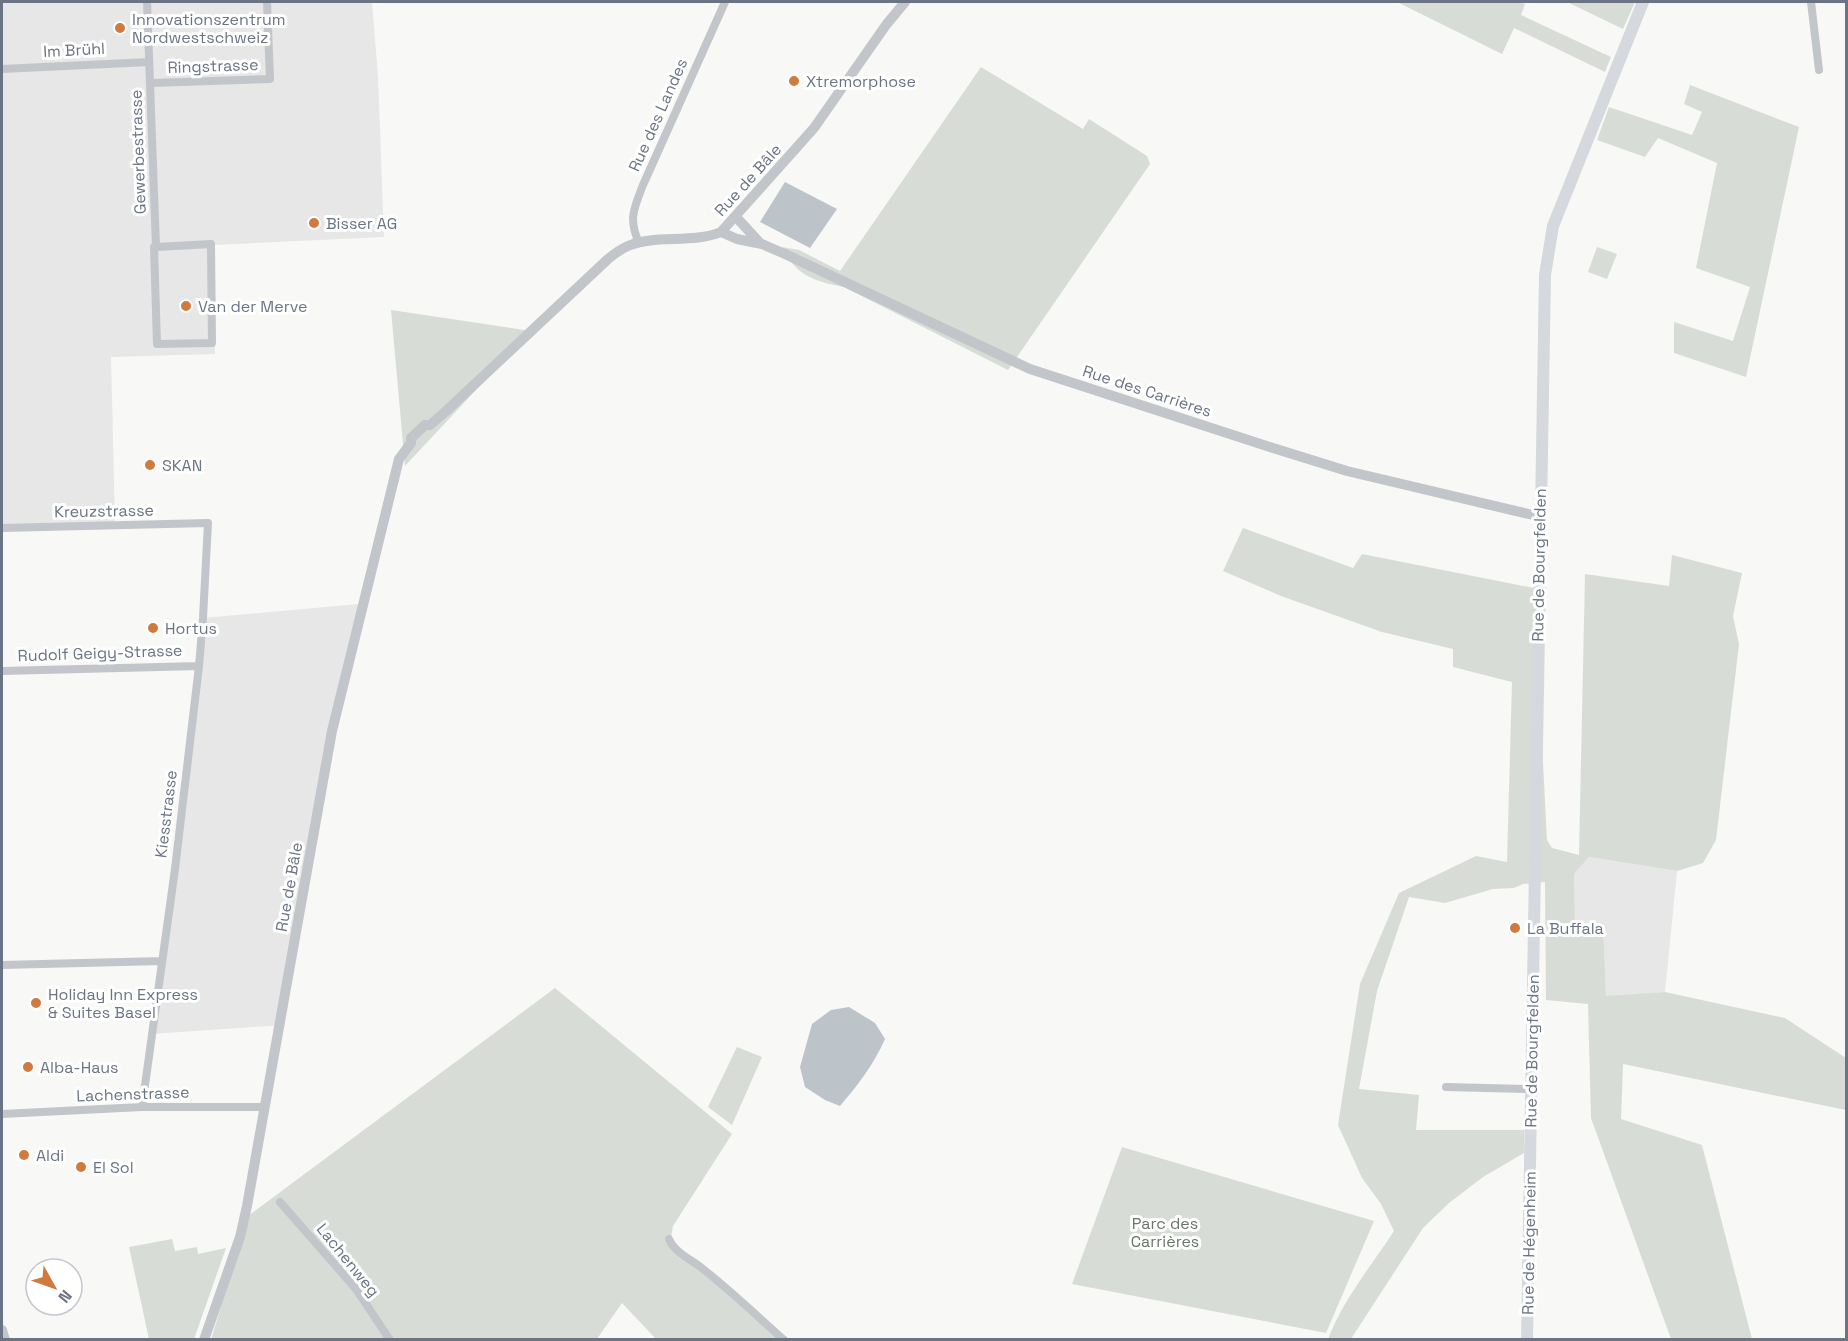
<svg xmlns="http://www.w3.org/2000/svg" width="1848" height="1341" font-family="'Space Grotesk',sans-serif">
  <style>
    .built { fill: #e6e7e6 }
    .green { fill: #d7ddd6 }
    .water { fill: #bcc3c9 }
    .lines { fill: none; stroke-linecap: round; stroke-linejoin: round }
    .minor { stroke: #c2c5c9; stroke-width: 8 }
    .tertiary { stroke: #c2c5c9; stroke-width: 10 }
    .secondary { stroke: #d5d8dc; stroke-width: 12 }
    .poi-dot { fill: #d07a3f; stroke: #fff; stroke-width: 2 }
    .labels { text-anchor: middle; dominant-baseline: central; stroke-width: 6; stroke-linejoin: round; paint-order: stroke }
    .poi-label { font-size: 16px; fill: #6b7484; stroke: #fff; text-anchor: start }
    .street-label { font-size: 16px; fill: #6b7484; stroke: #fff }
    .park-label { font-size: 16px; fill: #667765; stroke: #fff }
  </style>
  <rect width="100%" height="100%" fill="#f8f8f6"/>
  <!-- built -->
  <path class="built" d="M2,2H372L378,77L384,237L214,245L215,354L111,357L115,525L2,528Z
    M359,604L283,1025L152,1034L203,618Z
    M1589,857L1677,871L1665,992L1606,997L1603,924L1575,923L1574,874Z"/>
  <!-- green -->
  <path class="green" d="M1397,2H1520L1525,4L1521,15L1611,57L1605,72L1514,28L1502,54Z
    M1567,2H1635L1623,29Z
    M981,67L1083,129L1089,119L1147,156L1150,164L1008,370L844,287C814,281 796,276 782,247L799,250L840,271Z
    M1690,85L1799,127L1746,377L1674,353V322L1733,341L1750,287L1696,268L1717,163L1658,138L1645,157L1597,140L1609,107L1692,135L1702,112L1684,104Z
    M1597,247L1617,254L1607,279L1588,272Z
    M391,310L531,331L405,466Z
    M1243,528L1353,568L1362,554L1534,588L1547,840L1552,848L1579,855L1585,574L1669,586L1672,555L1742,573L1733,616L1739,644L1716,840L1703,863L1677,871L1589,857L1574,874L1575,923H1603L1606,996L1665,992L1785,1018L1846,1058V1110L1623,1064L1621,1119L1702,1145L1752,1339H1671L1591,1118L1588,1004L1546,1000L1545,882L1523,884L1514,888L1493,889L1445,903L1409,897L1377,991L1359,1089L1419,1095L1416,1130H1524V1153L1483,1177L1449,1203L1423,1228L1351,1339H1328C1343,1300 1371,1266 1394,1231L1381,1204L1362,1178L1338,1125L1360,984L1399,893L1476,856L1507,862L1512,682L1453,667V649L1382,632L1281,596L1223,571Z
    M555,988L732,1134L673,1226L670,1243L783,1339H656L622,1303L597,1339L211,1340L248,1216Z
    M737,1047L762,1057L732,1125L708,1107Z
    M1122,1147L1374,1221L1326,1333L1072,1284Z
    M172,1239L175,1251L197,1247L198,1254L226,1248L194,1339H149L129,1247Z"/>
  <!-- water -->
  <path class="water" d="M785,182L837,209L810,248L760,222Z
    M849,1007L875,1023L885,1039C874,1064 858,1085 840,1106L825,1100L805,1087L800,1067L812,1024L831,1010Z"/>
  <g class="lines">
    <!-- minor -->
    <path class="minor" d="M147,2L156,247L211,244L212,343L157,344L154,247
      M1811,2L1819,70
      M2,69L149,62
      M152,83L270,79L267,2
      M639,243C628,219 634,208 643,185L725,2
      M2,528L208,523L203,618L199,666L175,869L142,1107
      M2,671L199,666
      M2,965L162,961
      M1446,1087L1531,1089
      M2,1114L142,1107H264
      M280,1202L356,1289L390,1340
      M669,1239C674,1252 692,1260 703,1269C731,1291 757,1316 784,1340"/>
    <!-- tertiary -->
    <path class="tertiary" d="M736,217L761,244
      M721,232L737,239L762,244L785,254L1030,369L1273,448L1347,471L1541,517
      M2,1330L5,1340
      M204,1340L240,1237L247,1206L332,731L399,459L411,443V438L425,425H430L445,412L608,259C614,254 621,249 628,246C655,234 692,244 721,232L814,128L886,25L905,2"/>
    <!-- secondary -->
    <path class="secondary" d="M1527,1340L1545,275L1553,226L1643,2"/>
  </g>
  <!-- markers -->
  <g class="poi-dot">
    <circle cx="120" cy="28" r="6"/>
    <circle cx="794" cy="81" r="6"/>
    <circle cx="314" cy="223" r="6"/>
    <circle cx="186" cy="306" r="6"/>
    <circle cx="150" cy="465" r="6"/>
    <circle cx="153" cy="628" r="6"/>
    <circle cx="1515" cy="928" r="6"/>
    <circle cx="36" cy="1003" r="6"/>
    <circle cx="28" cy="1067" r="6"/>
    <circle cx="24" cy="1155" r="6"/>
    <circle cx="81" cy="1167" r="6"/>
  </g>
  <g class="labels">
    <!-- poi labels -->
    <g class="poi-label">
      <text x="132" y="19">Innovationszentrum<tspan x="132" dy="18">Nordwestschweiz</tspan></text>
      <text x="806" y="81">Xtremorphose</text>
      <text x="326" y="223">Bisser AG</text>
      <text x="198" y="306">Van der Merve</text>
      <text x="162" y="465">SKAN</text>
      <text x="165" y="628">Hortus</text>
      <text x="1527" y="928">La Buffala</text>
      <text x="48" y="994">Holiday Inn Express<tspan x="48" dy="18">&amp; Suites Basel</tspan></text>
      <text x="40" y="1067">Alba-Haus</text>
      <text x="36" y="1155">Aldi</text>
      <text x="93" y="1167">El Sol</text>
    </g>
    <!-- street labels -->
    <g class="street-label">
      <text transform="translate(74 50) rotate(-3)">Im Brühl</text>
      <text transform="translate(213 66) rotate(-2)">Ringstrasse</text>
      <text transform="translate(658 115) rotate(-66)">Rue des Landes</text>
      <text transform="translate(138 152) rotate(-92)">Gewerbestrasse</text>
      <text transform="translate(748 180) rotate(-48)">Rue de Bâle</text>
      <text transform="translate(1147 391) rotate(18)">Rue des Carrières</text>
      <text transform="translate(104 511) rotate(-1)">Kreuzstrasse</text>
      <text transform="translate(1539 565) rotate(-89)">Rue de Bourgfelden</text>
      <text transform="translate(100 653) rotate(-2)">Rudolf Geigy-Strasse</text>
      <text transform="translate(166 814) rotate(-83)">Kiesstrasse</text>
      <text transform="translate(289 887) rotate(-80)">Rue de Bâle</text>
      <text transform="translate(1532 1051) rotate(-89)">Rue de Bourgfelden</text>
      <text transform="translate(133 1094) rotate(-2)">Lachenstrasse</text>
      <text transform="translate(1529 1243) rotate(-89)">Rue de Hégenheim</text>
      <text transform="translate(348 1260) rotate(51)">Lachenweg</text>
    </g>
    <!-- park labels -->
    <g class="park-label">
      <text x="1165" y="1223">Parc des<tspan x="1165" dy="18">Carrières</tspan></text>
    </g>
  </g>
  <!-- border -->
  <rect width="1848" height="1341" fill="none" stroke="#6b7484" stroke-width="6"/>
  <!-- north arrow -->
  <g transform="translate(54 1287) rotate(130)"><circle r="28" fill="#ffffff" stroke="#c4c7ce" stroke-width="1.5"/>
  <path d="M0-4.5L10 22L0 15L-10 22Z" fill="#d07a3f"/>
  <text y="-9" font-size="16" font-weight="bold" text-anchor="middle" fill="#6b7484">N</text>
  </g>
</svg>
